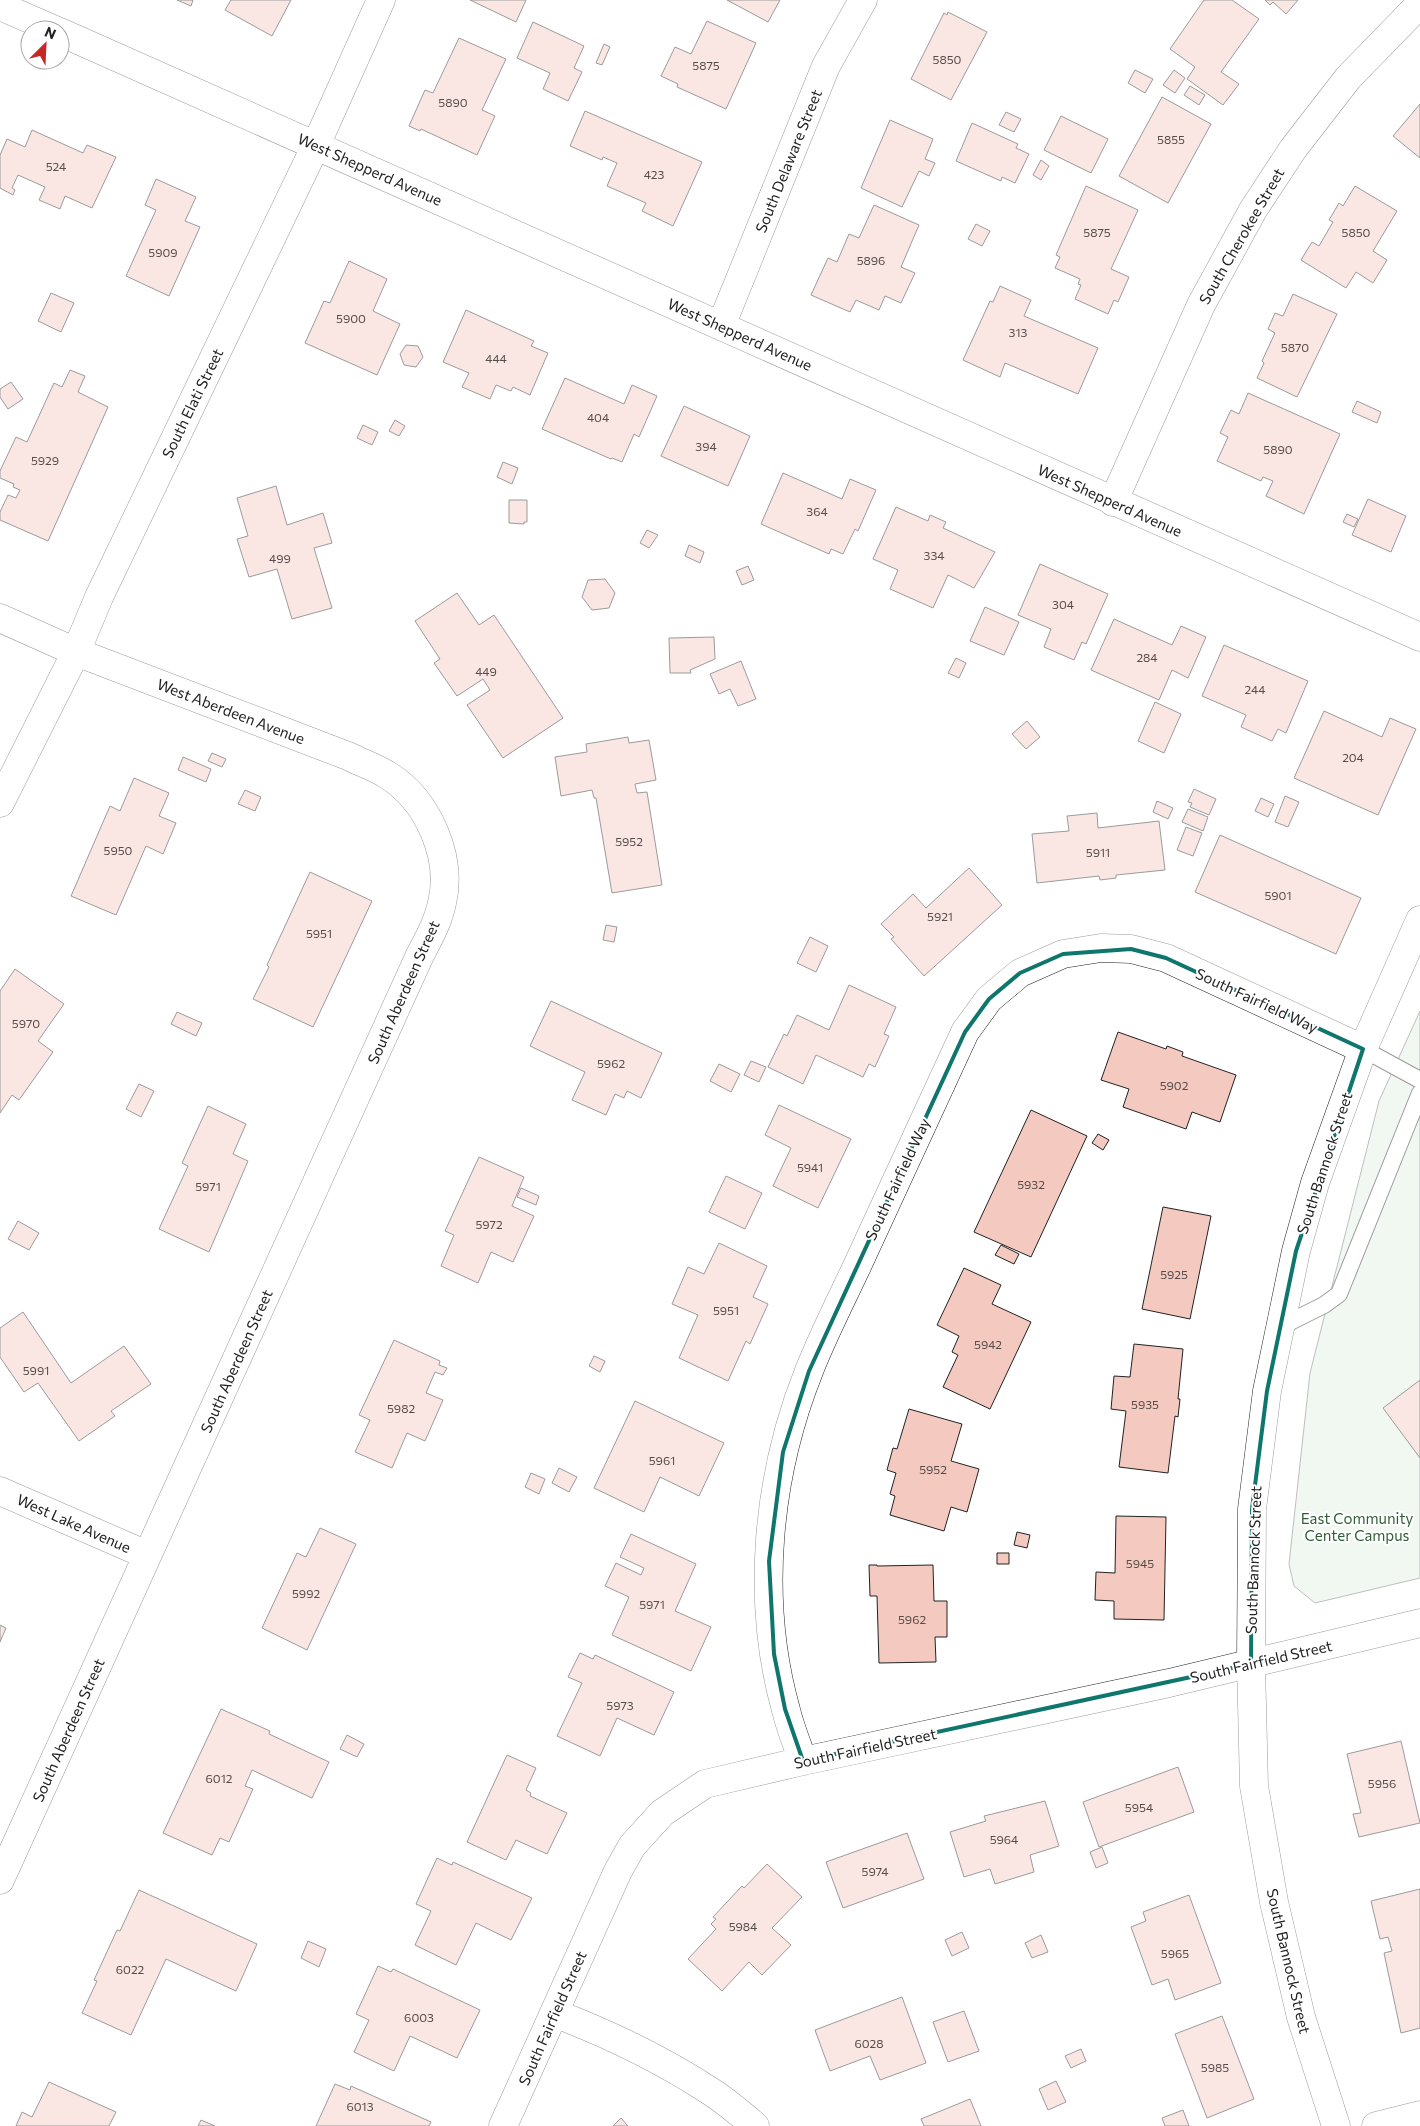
<svg xmlns="http://www.w3.org/2000/svg" width="1420" height="2126" font-family="Commissioner,sans-serif">
  <style>
    .green { fill: #e0efe3; stroke: #6f6f6f }
    .building { fill: #f3c9c0; stroke: #222 }
    .lines { fill: none; stroke-linecap: round; stroke-linejoin: round }
    .lane-casing { stroke: #222; stroke-width: 18 }
    .street-casing { stroke: #222; stroke-width: 29 }
    .lane { stroke: #fff; stroke-width: 16 }
    .street { stroke: #fff; stroke-width: 28 }
    .marked { fill: none; stroke: #0f766e; stroke-width: 4; stroke-linejoin: round }
    .labels { text-anchor: middle; dominant-baseline: central; stroke-width: 4; stroke-linejoin: round; paint-order: stroke }
    .number-label { font-size: 12px; fill: #564c4a }
    .street-label { font-size: 15px; fill: #222; stroke: #fff }
    .park-label { font-size: 15px; fill: #2f5e38; stroke: #fff }
  </style>
  <rect width="100%" height="100%" fill="#fff"/>
  <!-- green -->
  <path class="green" d="M1420,1011V1578L1315,1603L1294,1586L1289,1564L1310,1373L1379,1101Z"/>
  <!-- building -->
  <path class="building" d="M177,0H193L191,6Z
    M231,0H291L272,36L225,10Z
    M470,0H526L516,22Z
    M727,0H780L768,22Z
    M1204,0H1232L1259,19L1221,72L1239,84L1223,105L1187,79L1195,67L1170,49Z
    M1265,0H1298L1286,14L1273,2L1270,5Z
    M948,12L987,32L951,100L911,79L944,13L947,15Z
    M707,21L756,43L726,109L677,87L678,84L661,76L675,47L691,54Z
    M533,22L584,46L574,68L582,72L568,101L543,89L550,73L517,58Z
    M459,38L506,59L482,110L495,116L477,155L421,129L420,131L409,126L425,90L433,93Z
    M604,44L610,47L602,65L596,63Z
    M1135,70L1153,79L1145,93L1128,83Z
    M1174,70L1185,78L1175,93L1163,85Z
    M1190,86L1205,95L1199,105L1184,95Z
    M1162,97L1211,124L1168,203L1119,176Z
    M1420,104V158L1393,136Z
    M585,111L702,162L673,226L642,211L646,203L607,186L617,163L603,157L602,160L570,146Z
    M1006,112L1021,119L1014,132L999,125Z
    M1061,116L1108,139L1091,173L1044,150Z
    M890,120L933,139L925,159L935,163L929,176L919,171L902,207L861,188Z
    M972,123L1018,144L1016,148L1029,154L1015,183L1002,177L1001,181L956,161Z
    M32,130L83,153L87,145L116,157L92,208L65,196L60,209L39,200L45,187L18,175L12,188L15,190L13,195L0,188V155L7,139L25,147Z
    M1041,160L1049,166L1041,180L1033,175Z
    M156,179L196,197L185,221L200,227L169,296L126,276L156,210L145,205Z
    M1086,186L1138,210L1111,269L1129,277L1118,302L1114,300L1108,314L1075,299L1081,285L1078,284L1080,279L1055,268L1060,257L1056,255Z
    M1355,186L1397,211L1373,251L1387,260L1373,283L1356,272L1346,288L1301,260L1312,242L1319,246L1333,222L1329,220L1339,203L1343,206Z
    M874,205L919,225L901,267L915,273L901,303L885,296L879,310L856,300L850,312L811,295L828,258L837,262L849,234L859,238Z
    M976,224L990,231L982,246L968,239Z
    M349,261L387,279L373,311L400,324L377,375L305,343L324,301L330,303Z
    M1000,286L1031,300L1024,316L1098,348L1078,394L1005,363L1000,377L963,360L990,301L993,302Z
    M51,293L74,303L61,332L38,321Z
    M1293,294L1337,314L1297,397L1257,378L1264,363L1262,361L1275,333L1268,329L1275,313L1283,316Z
    M466,310L534,341L531,346L548,353L530,395L513,387L511,391L496,385L490,399L462,387L469,373L443,362Z
    M406,345L418,346L423,357L416,367L404,365L400,354Z
    M70,370L85,376L78,392L108,407L48,541L0,520V512L8,495L16,498L20,490L13,487L14,484L0,478V471L16,437L27,442L54,383L62,387Z
    M565,378L624,404L632,385L657,396L639,437L634,434L622,462L612,458L611,459L542,429Z
    M11,382L23,399L8,409L0,397V389Z
    M1248,393L1340,434L1304,514L1266,496L1273,481L1263,477L1261,481L1217,461L1228,437L1220,433L1231,410L1239,414Z
    M1357,401L1381,412L1377,423L1352,412Z
    M684,406L750,436L728,486L661,456Z
    M395,420L405,426L399,436L389,431Z
    M363,425L378,432L372,445L357,438Z
    M503,462L518,468L512,484L497,477Z
    M783,473L842,499L850,479L876,490L858,531L855,529L843,554L831,549L829,554L761,524Z
    M276,486L287,525L323,513L332,543L314,548L332,608L292,619L277,569L249,577L237,539L248,536L237,498Z
    M1368,499L1406,516L1391,552L1352,535Z
    M509,500H527V522H524V524L509,523Z
    M896,507L928,521L930,515L946,522L943,528L995,552L974,588L948,575L933,608L890,589L898,570L873,559Z
    M1347,514L1358,519L1354,527L1343,522Z
    M647,530L658,535L649,548L640,543Z
    M689,545L704,552L700,563L685,556Z
    M1040,564L1108,594L1086,644L1082,642L1074,660L1044,647L1051,629L1018,615Z
    M748,566L754,580L742,585L736,571Z
    M605,579L615,593L609,608L592,610L582,597L588,580Z
    M457,593L479,625L494,615L563,718L503,758L467,705L490,690L483,679L457,696L434,663L440,659L415,621Z
    M985,607L1019,622L1004,655L970,641Z
    M1114,619L1172,645L1181,626L1206,637L1188,678L1172,670L1159,700L1091,670Z
    M714,637L715,659L690,670L691,673H670L669,638Z
    M1224,645L1308,681L1286,733L1278,729L1272,741L1241,727L1246,715L1202,696Z
    M956,658L966,663L959,678L948,673Z
    M741,661L756,699L738,706L730,689L719,694L710,674Z
    M1155,702L1181,714L1164,753L1138,741Z
    M1324,711L1382,737L1390,718L1416,729L1378,815L1294,778Z
    M1027,721L1040,737L1026,749L1012,734Z
    M628,737L629,743L649,740L656,780L635,784L637,793L647,792L662,885L612,893L596,798H594L592,790L561,796L555,757L587,752L586,744Z
    M212,753L226,759L222,767L208,761Z
    M183,757L211,769L206,782L178,770Z
    M134,778L169,793L159,816L176,823L163,854L146,846L116,915L71,896L110,806L120,811Z
    M1194,789L1216,799L1209,815L1190,807L1192,803L1188,802Z
    M245,790L261,797L255,811L238,804Z
    M1285,796L1299,802L1288,827L1275,822Z
    M1261,798L1274,804L1268,817L1255,811Z
    M1157,801L1173,808L1168,819L1153,812Z
    M1188,809L1208,817L1203,831L1182,822Z
    M1097,813L1098,828L1159,821L1165,870L1116,875V878L1100,880L1099,876L1037,883L1032,834L1069,831L1067,816Z
    M1186,827L1202,833L1193,856L1177,850Z
    M1220,835L1361,898L1336,954L1195,892Z
    M969,868L1002,905L924,976L891,939L894,937L881,924L913,894L926,908Z
    M310,872L372,901L313,1027L253,999L269,967L267,965Z
    M606,925L617,927L614,942L603,940Z
    M810,937L828,946L816,972L797,963Z
    M15,969L64,1004L38,1041L53,1052L19,1100L12,1095L0,1113V991Z
    M849,985L896,1007L884,1034L889,1036L875,1067L869,1064L863,1077L816,1055L803,1084L768,1067L784,1034L787,1036L797,1015L829,1030Z
    M551,1001L662,1053L641,1098L627,1091L624,1098L615,1094L606,1115L572,1100L585,1072L530,1046Z
    M177,1012L202,1023L196,1036L171,1024Z
    M1118,1032L1166,1049L1167,1046L1183,1052L1182,1056L1236,1075L1220,1122L1192,1112L1186,1129L1123,1107L1129,1089L1101,1080Z
    M751,1061L766,1067L759,1082L744,1075Z
    M719,1064L740,1074L731,1092L710,1081Z
    M139,1084L154,1091L141,1117L126,1109Z
    M779,1105L851,1139L818,1208L773,1186L791,1148L765,1135Z
    M208,1106L246,1124L233,1154L248,1161L209,1252L159,1229L188,1166L182,1163Z
    M1031,1110L1087,1136L1031,1257L974,1232Z
    M1098,1134L1109,1140L1103,1150L1092,1143Z
    M479,1157L524,1177L512,1206L534,1216L513,1262L491,1252L478,1283L441,1266L454,1235L445,1231Z
    M726,1176L762,1193L745,1229L709,1212Z
    M521,1188L539,1196L536,1205L517,1197Z
    M1163,1207L1211,1216L1190,1319L1142,1309Z
    M18,1221L39,1233L29,1250L8,1239Z
    M719,1243L767,1266L753,1297L768,1304L750,1344L746,1341L728,1381L679,1358L698,1315L672,1304L688,1267L704,1274Z
    M1001,1245L1019,1254L1014,1264L995,1255Z
    M964,1268L1001,1285L992,1304L1031,1322L990,1409L943,1387L958,1355L952,1352L959,1336L937,1325Z
    M23,1312L71,1383L124,1346L151,1384L111,1411L115,1416L79,1441L38,1383L24,1392L0,1357V1328Z
    M394,1340L440,1361L439,1365L447,1368L443,1375L435,1372L426,1393L443,1400L425,1441L407,1433L392,1468L355,1452L370,1420L359,1415Z
    M1134,1344L1183,1349L1178,1399H1180L1178,1417L1175,1416L1168,1473L1119,1467L1126,1411L1111,1409L1114,1376L1130,1377Z
    M594,1356L605,1361L600,1372L589,1366Z
    M1420,1380V1458L1383,1408Z
    M635,1401L724,1443L699,1496L660,1477L644,1512L594,1488Z
    M909,1409L962,1424L951,1461L979,1469L967,1512L951,1507L944,1531L890,1515L895,1496L890,1494L896,1473L887,1470L893,1448L897,1449Z
    M559,1468L577,1477L569,1492L552,1483Z
    M531,1473L545,1479L539,1494L525,1487Z
    M1116,1516L1166,1517L1164,1620L1114,1619V1601L1095,1600L1096,1572L1115,1573Z
    M320,1528L356,1544L307,1650L262,1628L297,1553L306,1557Z
    M1017,1532L1030,1535L1027,1548L1014,1545Z
    M631,1534L696,1564L675,1611L711,1627L691,1671L612,1635L629,1597L605,1586L616,1563L641,1575L644,1568L620,1557Z
    M997,1553H1009V1564H997Z
    M869,1565H877V1566L933,1565L934,1601H947V1637H935L936,1662L879,1663L877,1596H870Z
    M0,1625L6,1628L0,1642Z
    M580,1653L593,1659L595,1655L674,1692L654,1735L617,1718L600,1756L557,1736L582,1683L568,1677Z
    M221,1709L270,1731L269,1734L329,1762L312,1798L252,1770L245,1786L253,1789L229,1842L220,1838L212,1855L163,1833Z
    M347,1735L364,1744L357,1757L340,1749Z
    M1401,1741L1420,1823L1359,1837L1353,1814L1361,1813L1347,1754Z
    M507,1755L536,1768L526,1790L531,1793L530,1796L567,1813L547,1854L516,1840L506,1860L467,1842Z
    M1178,1767L1194,1812L1099,1847L1083,1802Z
    M1045,1801L1059,1846L1030,1855L1034,1872L995,1884L990,1869L964,1877L950,1832L986,1821L984,1816Z
    M907,1833L924,1879L843,1908L826,1862Z
    M1102,1847L1108,1863L1096,1868L1090,1852Z
    M437,1858L452,1865L453,1862L532,1898L511,1940L476,1923L456,1965L415,1945L431,1911L416,1904Z
    M767,1864L802,1897L772,1928L791,1945L762,1975L749,1962L722,1991L688,1959L716,1929L711,1924L716,1919L713,1917L742,1886L744,1888Z
    M1420,1889V2028L1401,2033L1384,1953L1392,1951L1388,1937L1380,1939L1371,1901Z
    M139,1890L257,1944L236,1991L166,1959L131,2035L82,2013L97,1981L94,1980L117,1930L120,1931Z
    M1189,1895L1221,1983L1175,2000L1168,1979L1152,1985L1131,1927L1146,1921L1143,1912Z
    M962,1932L969,1948L952,1956L945,1940Z
    M1041,1935L1048,1952L1032,1958L1025,1943Z
    M308,1941L326,1949L319,1967L301,1958Z
    M378,1966L391,1972L393,1969L480,2010L457,2058L410,2036L394,2071L354,2052L369,2020L356,2014Z
    M902,1997L926,2063L880,2080L870,2056L830,2071L815,2030Z
    M964,2011L979,2051L948,2062L933,2022Z
    M1222,2016L1254,2099L1207,2118L1175,2034Z
    M1081,2049L1086,2061L1071,2068L1065,2056Z
    M1056,2081L1066,2102L1048,2110L1039,2089Z
    M49,2082L116,2112L109,2126H16L22,2112L32,2117Z
    M335,2084L350,2090L351,2086L431,2122L429,2126H316Z
    M970,2099L981,2126H924L921,2119Z
    M1183,2110L1189,2126H1165L1162,2118Z
    M621,2118L628,2126H613Z
    M201,2120L215,2126H198Z"/>
  <g class="lines">
    <!-- lane casing -->
    <g class="lane-casing">
      <path id="lane" d="M1363,1049L1420,1080
        M1280,1327L1324,1305L1339,1294L1420,1093"/>
    </g>
    <!-- street casing -->
    <g class="street-casing">
      <path id="street" d="M0,6L55,30
        M60,32L1420,637
        M721,326L826,66L863,0
        M1113,502L1201,305L1253,210L1293,149L1348,78L1420,4
        M0,618L76,652L348,756C362,763 377,768 389,776C428,801 453,857 442,903C438,922 429,938 420,955L0,1880
        M0,803L76,652L99,597L316,145L381,0
        M0,1491L147,1555
        M803,1761C797,1744 790,1727 786,1710C755,1600 767,1476 809,1371C825,1330 846,1291 864,1251C898,1178 931,1105 965,1032L989,999L1020,973L1063,954L1101,948L1131,949L1166,958L1363,1049
        M554,2013C609,2034 661,2059 710,2091C726,2101 741,2114 755,2126
        M503,2126L618,1871L632,1846L662,1813L705,1784L803,1761L1169,1683L1420,1623
        M1336,2126L1301,2017L1274,1902L1254,1786L1251,1664L1252,1509L1267,1391L1296,1251L1315,1183L1363,1049L1420,920
        M1376,2126L1420,2115"/>
    </g>
    <!-- lane -->
    <use href="#lane" class="lane"/>
    <!-- street -->
    <use href="#street" class="street"/>
  </g>
  <!-- marked area -->
  <path d="M0 0H1420V2126H0ZM1131,949L1166,958L1363,1049L1296,1251L1267,1391L1252,1509L1251,1664L803,1761L785,1709L774,1654L769,1561L783,1452L809,1371L965,1032L989,999L1020,973L1063,954Z" fill="#fff" fill-opacity=".55" fill-rule="evenodd"/>
  <path class="marked" d="M1131,949L1166,958L1363,1049L1296,1251L1267,1391L1252,1509L1251,1664L803,1761L785,1709L774,1654L769,1561L783,1452L809,1371L965,1032L989,999L1020,973L1063,954Z"/>
  <g class="labels">
    <!-- number labels -->
    <g class="number-label">
      <text x="947" y="59">5850</text>
      <text x="706" y="65">5875</text>
      <text x="453" y="102">5890</text>
      <text x="1171" y="139">5855</text>
      <text x="56" y="166">524</text>
      <text x="654" y="174">423</text>
      <text x="1097" y="232">5875</text>
      <text x="1356" y="232">5850</text>
      <text x="163" y="252">5909</text>
      <text x="871" y="260">5896</text>
      <text x="351" y="318">5900</text>
      <text x="1018" y="332">313</text>
      <text x="1295" y="347">5870</text>
      <text x="496" y="358">444</text>
      <text x="598" y="417">404</text>
      <text x="706" y="446">394</text>
      <text x="1278" y="449">5890</text>
      <text x="45" y="460">5929</text>
      <text x="817" y="511">364</text>
      <text x="934" y="555">334</text>
      <text x="280" y="558">499</text>
      <text x="1063" y="604">304</text>
      <text x="1147" y="657">284</text>
      <text x="486" y="671">449</text>
      <text x="1255" y="689">244</text>
      <text x="1353" y="757">204</text>
      <text x="629" y="841">5952</text>
      <text x="118" y="850">5950</text>
      <text x="1098" y="852">5911</text>
      <text x="1278" y="895">5901</text>
      <text x="940" y="916">5921</text>
      <text x="319" y="933">5951</text>
      <text x="26" y="1023">5970</text>
      <text x="611" y="1063">5962</text>
      <text x="1174" y="1085">5902</text>
      <text x="810" y="1167">5941</text>
      <text x="1031" y="1184">5932</text>
      <text x="208" y="1186">5971</text>
      <text x="489" y="1224">5972</text>
      <text x="1174" y="1274">5925</text>
      <text x="726" y="1310">5951</text>
      <text x="988" y="1344">5942</text>
      <text x="36" y="1370">5991</text>
      <text x="1145" y="1404">5935</text>
      <text x="401" y="1408">5982</text>
      <text x="662" y="1460">5961</text>
      <text x="933" y="1469">5952</text>
      <text x="1140" y="1563">5945</text>
      <text x="306" y="1593">5992</text>
      <text x="652" y="1604">5971</text>
      <text x="912" y="1619">5962</text>
      <text x="620" y="1705">5973</text>
      <text x="219" y="1778">6012</text>
      <text x="1382" y="1783">5956</text>
      <text x="1139" y="1807">5954</text>
      <text x="1004" y="1839">5964</text>
      <text x="875" y="1871">5974</text>
      <text x="743" y="1926">5984</text>
      <text x="1175" y="1953">5965</text>
      <text x="130" y="1969">6022</text>
      <text x="419" y="2017">6003</text>
      <text x="869" y="2043">6028</text>
      <text x="1215" y="2067">5985</text>
      <text x="360" y="2106">6013</text>
    </g>
    <!-- street labels -->
    <g class="street-label">
      <text transform="translate(788 161) rotate(-68)">South Delaware Street</text>
      <text transform="translate(370 169) rotate(24)">West Shepperd Avenue</text>
      <text transform="translate(1241 236) rotate(-60)">South Cherokee Street</text>
      <text transform="translate(740 334) rotate(24)">West Shepperd Avenue</text>
      <text transform="translate(192 403) rotate(-64)">South Elati Street</text>
      <text transform="translate(1110 500) rotate(24)">West Shepperd Avenue</text>
      <text transform="translate(231 711) rotate(21)">West Aberdeen Avenue</text>
      <text transform="translate(403 992) rotate(-66)">South Aberdeen Street</text>
      <text transform="translate(1257 1000) rotate(25)">South Fairfield Way</text>
      <text transform="translate(1324 1163) rotate(-72)">South Bannock Street</text>
      <text transform="translate(897 1179) rotate(-65)">South Fairfield Way</text>
      <text transform="translate(236 1361) rotate(-66)">South Aberdeen Street</text>
      <text transform="translate(74 1523) rotate(24)">West Lake Avenue</text>
      <text transform="translate(1253 1560) rotate(-88)">South Bannock Street</text>
      <text transform="translate(1261 1661) rotate(-13)">South Fairfield Street</text>
      <text transform="translate(68 1730) rotate(-66)">South Aberdeen Street</text>
      <text transform="translate(865 1748) rotate(-12)">South Fairfield Street</text>
      <text transform="translate(1289 1961) rotate(77)">South Bannock Street</text>
      <text transform="translate(552 2018) rotate(-66)">South Fairfield Street</text>
    </g>
    <!-- park labels -->
    <g class="park-label">
      <text x="1357" y="1518">East Community<tspan x="1357" dy="17">Center Campus</tspan></text>
    </g>
  </g>
  <!-- north arrow -->
  <g transform="translate(45 45) rotate(24)"><circle r="24" fill="#ffffff" stroke="#a7a7a7"/>
  <path d="M0-4L9 19L0 12L-9 19Z" fill="#c62828"/>
  <text y="-8" font-size="14" font-weight="bold" text-anchor="middle" fill="#222222">N</text>
  </g>
</svg>
